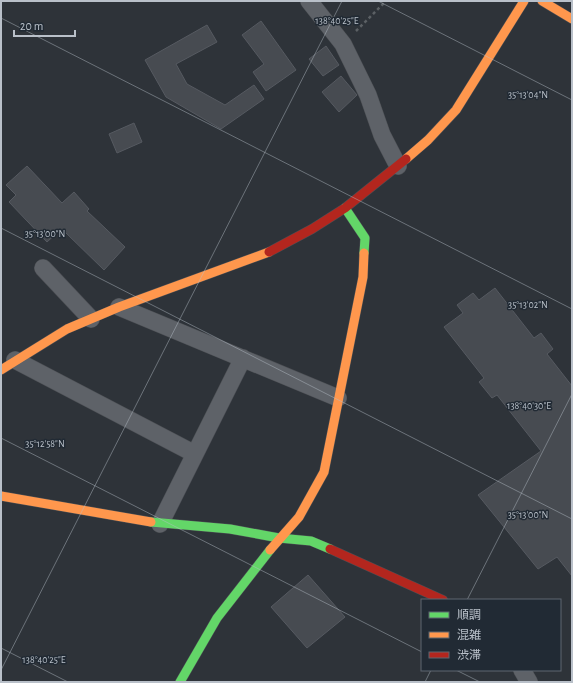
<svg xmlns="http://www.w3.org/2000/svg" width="573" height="683" font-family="'Alegreya Sans','Noto Sans JP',sans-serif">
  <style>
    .building { fill: #474b51; stroke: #565a61 }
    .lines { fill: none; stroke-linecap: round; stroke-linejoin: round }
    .street-casing { stroke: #4c4f54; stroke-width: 18 }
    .fast-casing { stroke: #4c4f54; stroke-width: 10 }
    .slow-casing { stroke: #4c4f54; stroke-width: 10 }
    .jam-casing { stroke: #4c4f54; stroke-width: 10 }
    .path { stroke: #5c6165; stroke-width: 2.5; stroke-dasharray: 3 3; stroke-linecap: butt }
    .street { stroke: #5e6268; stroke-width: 17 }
    .fast { stroke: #63d668; stroke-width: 9 }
    .slow { stroke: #ff974d; stroke-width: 9 }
    .jam { stroke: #b3261e; stroke-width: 9 }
    .ticks { fill: none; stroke: #b9c0c9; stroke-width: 1; stroke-opacity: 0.45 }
    .ticks-label { font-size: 10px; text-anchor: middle; fill: #b9c0c9; stroke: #212a34; stroke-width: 3; stroke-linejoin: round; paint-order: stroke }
  </style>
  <rect width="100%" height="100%" fill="#2e3339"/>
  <!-- building -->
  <path class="building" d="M261,21L296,70L266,91L253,72L264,64L242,35Z
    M207,25L217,42L176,64L187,84L225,105L254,85L264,99L221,129L166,97L145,60Z
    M326,46L339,65L323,76L309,59Z
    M341,76L357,95L339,112L322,92Z
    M134,123L142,142L117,153L109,134Z
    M27,166L62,203L74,192L89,209L87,211L125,247L104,270L65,232L61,235L58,232L47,242L9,202L16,195L6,185Z
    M495,288L534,338L541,333L553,349L547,354L572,386V576L557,557L538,569L478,495L541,451L497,395L492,398L479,382L484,378L444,327L463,313L457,305L473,293L479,300Z
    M308,575L345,617L307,648L271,607Z"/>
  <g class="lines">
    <!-- street casing -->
    <g class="street-casing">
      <path id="street" d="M309,1L343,44L368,95L382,135L398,166
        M43,268L91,319
        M119,307L338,398
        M15,360L195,454
        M160,524L243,358
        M522,670L529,682"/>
    </g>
    <!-- fast casing -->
    <g class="fast-casing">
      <path id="fast" d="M345,208L365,238L364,253
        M151,522L230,529L279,538L311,541L330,549
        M180,682L217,618L270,550"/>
    </g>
    <!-- slow casing -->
    <g class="slow-casing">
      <path id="slow" d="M542,1L572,19
        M406,159L428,140L456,110L524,1
        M1,370L67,329L119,307L269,252
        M1,496L151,522
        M270,550L299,517L324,472L363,277L364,253"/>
    </g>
    <!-- jam casing -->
    <g class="jam-casing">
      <path id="jam" d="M269,252L312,229L345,208L406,159
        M330,549L443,600"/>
    </g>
    <!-- path -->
    <path class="path" d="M356,31L386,1"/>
    <!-- street -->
    <use href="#street" class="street"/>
    <!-- fast -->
    <use href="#fast" class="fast"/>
    <!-- slow -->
    <use href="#slow" class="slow"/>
    <!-- jam -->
    <use href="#jam" class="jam"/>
  </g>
  <!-- ticks -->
  <path class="ticks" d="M378,1L572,100M1,18L572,309M1,228L572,519M1,438L422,652M467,600L572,394M1,648L68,682M1,670L342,1M456,670L480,682M425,682L431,670"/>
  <g class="ticks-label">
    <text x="337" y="24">138°40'25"E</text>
    <text x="528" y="98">35°13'04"N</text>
    <text x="45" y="237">35°13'00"N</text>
    <text x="528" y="308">35°13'02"N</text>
    <text x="529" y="409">138°40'30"E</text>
    <text x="45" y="447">35°12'58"N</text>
    <text x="528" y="518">35°13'00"N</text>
    <text x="44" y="663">138°40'25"E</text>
  </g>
  <!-- border -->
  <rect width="573" height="683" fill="none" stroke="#b9c0c9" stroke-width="4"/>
  <!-- legend -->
  <rect x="421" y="599" width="140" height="72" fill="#212a34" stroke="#5e6670"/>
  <rect x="429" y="612" width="20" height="6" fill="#63d668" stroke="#5e6670"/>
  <text x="457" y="619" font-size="12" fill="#b9c0c9">順調</text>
  <rect x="429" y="632" width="20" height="6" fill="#ff974d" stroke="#5e6670"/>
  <text x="457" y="639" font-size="12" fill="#b9c0c9">混雑</text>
  <rect x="429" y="652" width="20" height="6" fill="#b3261e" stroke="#5e6670"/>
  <text x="457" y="659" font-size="12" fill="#b9c0c9">渋滞</text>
  <!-- scale -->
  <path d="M14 30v6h61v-6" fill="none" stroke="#b9c0c9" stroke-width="2"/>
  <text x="20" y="30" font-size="12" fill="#b9c0c9" stroke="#212a34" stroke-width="3" paint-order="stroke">20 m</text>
</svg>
